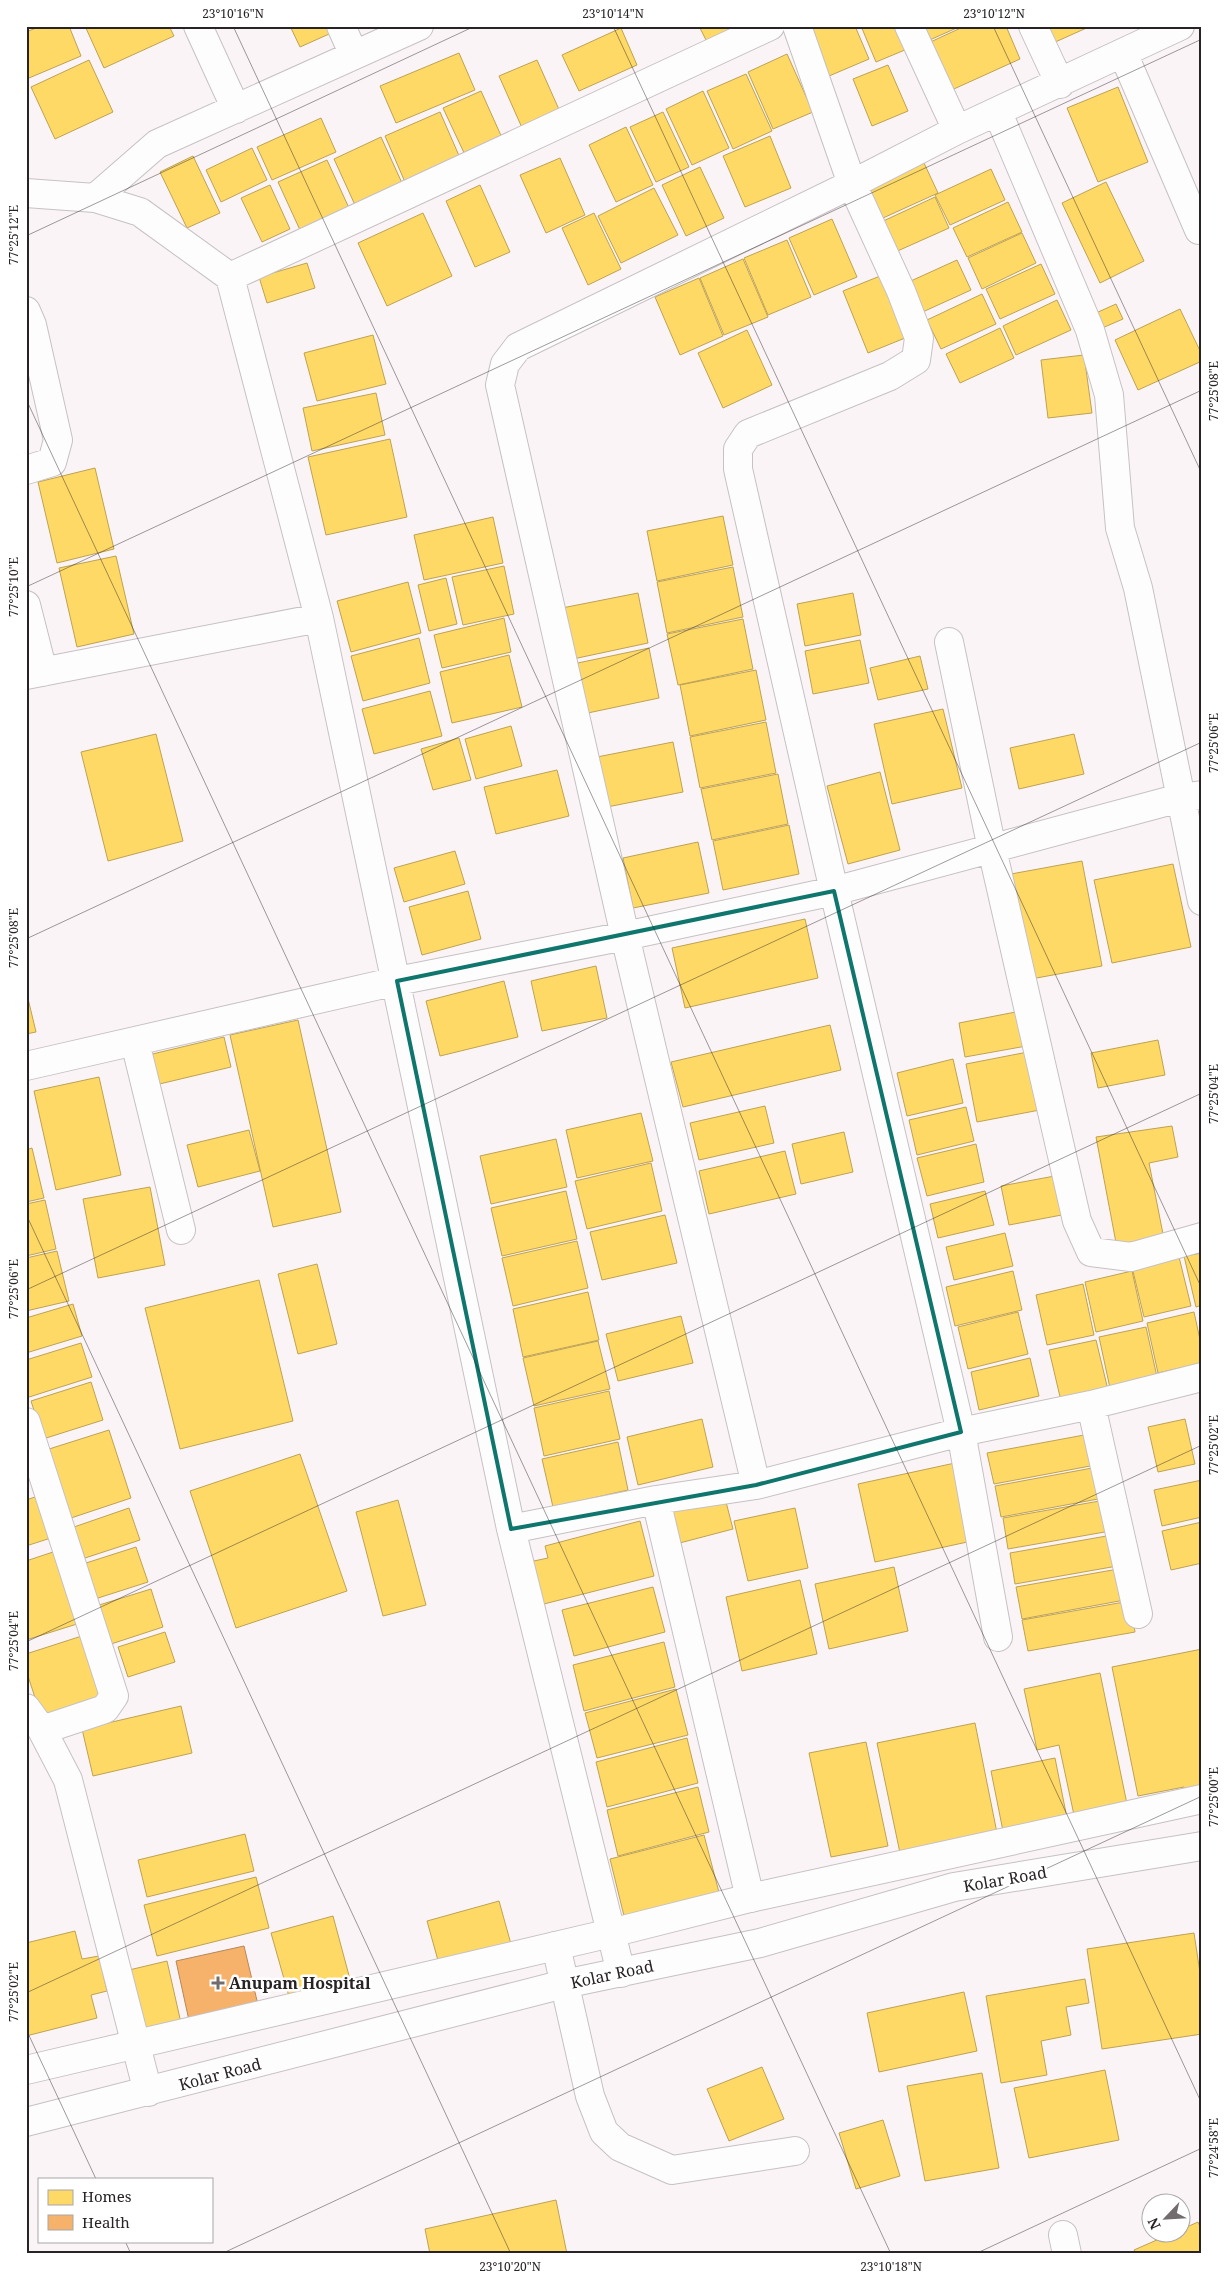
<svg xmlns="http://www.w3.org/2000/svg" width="1228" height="2280" font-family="'Noto Serif',serif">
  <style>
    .homes { fill: #ffd966; stroke: #bea252 }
    .health { fill: #f6b26b; stroke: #b88756 }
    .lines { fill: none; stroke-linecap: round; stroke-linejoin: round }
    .minor-casing { stroke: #c6c1c3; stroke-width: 30 }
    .major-casing { stroke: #c6c1c3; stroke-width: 30 }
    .minor { stroke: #fefdfe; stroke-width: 28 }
    .major { stroke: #fefdfe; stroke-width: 28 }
    .marked { fill: none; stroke: #0f766e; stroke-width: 4; stroke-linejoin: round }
    .ticks { fill: none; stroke: #282325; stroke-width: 1; stroke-opacity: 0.45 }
    .poi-dot { fill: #726c6e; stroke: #fff; stroke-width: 2 }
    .labels { text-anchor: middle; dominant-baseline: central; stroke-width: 5; stroke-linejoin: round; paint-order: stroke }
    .street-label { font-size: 16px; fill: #282325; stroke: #fff }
    .poi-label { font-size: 16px; font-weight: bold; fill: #282325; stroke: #fff; text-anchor: start }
    .neatline { fill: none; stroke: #282325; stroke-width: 2 }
    .ticks-label { font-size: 12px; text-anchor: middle; fill: #282325 }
  </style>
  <rect width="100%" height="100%" fill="#fbf4f7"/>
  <!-- homes -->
  <path class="homes" d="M41,26H69L81,56L29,78L26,72V32Z
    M85,26H169L174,36L104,68Z
    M290,26H336L338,30L300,47Z
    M699,26H747L708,44Z
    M816,26H855L869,59L829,76L809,29Z
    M861,26H903L912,47L876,62Z
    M915,26H961L923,43Z
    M965,26H1006L1020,59L945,93L924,45Z
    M1045,26H1091L1053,43Z
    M621,28L637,65L579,91L562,55Z
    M459,53L475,90L396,123L380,86Z
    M787,54L813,112L773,129L748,72Z
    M89,60L113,112L55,139L31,87Z
    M537,60L561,114L523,130L499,76Z
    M888,65L908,111L872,126L853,79Z
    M746,74L772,131L733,149L707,91Z
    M1118,87L1148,162L1098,182L1067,108Z
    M481,91L503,140L466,157L443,108Z
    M703,91L729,148L692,165L666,109Z
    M440,112L460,158L405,182L385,136Z
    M663,112L689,167L656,182L630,127Z
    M321,118L336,152L272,180L257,147Z
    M626,127L653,185L616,202L589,145Z
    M770,136L791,188L745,207L723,156Z
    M381,137L402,183L355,205L334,159Z
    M252,148L267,180L221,202L206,170Z
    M193,156L220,213L187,228L160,172Z
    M560,158L585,215L546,233L520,175Z
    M327,160L349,208L300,230L278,182Z
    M924,163L938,193L883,218L869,189Z
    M700,167L724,218L686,236L662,185Z
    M991,169L1005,200L950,225L935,195Z
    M1106,182L1144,261L1100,283L1062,203Z
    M270,185L290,229L262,242L241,198Z
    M480,185L510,252L475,267L446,201Z
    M654,188L678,235L621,263L598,216Z
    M935,197L949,228L893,253L879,223Z
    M1008,202L1022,232L967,257L953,228Z
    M423,213L452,276L387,306L358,243Z
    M594,213L621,269L588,285L562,228Z
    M832,219L857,277L814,295L789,238Z
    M1022,233L1036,263L982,289L968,258Z
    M787,240L811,297L768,315L744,258Z
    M743,259L768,317L724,335L700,278Z
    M957,260L971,290L916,315L902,285Z
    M307,263L315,288L267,303L259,277Z
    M1041,264L1055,294L1000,319L986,289Z
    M885,274L910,336L868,353L843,291Z
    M699,278L723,336L680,355L655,297Z
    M982,294L996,324L941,349L927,320Z
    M1057,300L1071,330L1016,355L1003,326Z
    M1116,304L1123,319L1093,332L1087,317Z
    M1180,309L1202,355V361L1138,390L1115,340Z
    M1000,328L1014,358L960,383L946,354Z
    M747,330L772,385L723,408L698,353Z
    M373,335L386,384L317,401L304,353Z
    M1084,355L1092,413L1048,418L1041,360Z
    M376,393L385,435L312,451L303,408Z
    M390,439L407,517L326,535L308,457Z
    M95,468L114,549L57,563L38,482Z
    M723,516L733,565L657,581L647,531Z
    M493,517L503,563L424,580L414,535Z
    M116,556L134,634L77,647L59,568Z
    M504,566L514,614L463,625L452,577Z
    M733,567L743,617L667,633L657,582Z
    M446,578L457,624L429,631L418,585Z
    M408,582L421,633L351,652L337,601Z
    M638,593L648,643L573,659L562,608Z
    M853,593L861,635L805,646L797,604Z
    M504,618L511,652L442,668L434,635Z
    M743,619L753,669L678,685L667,634Z
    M419,638L430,683L363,701L351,656Z
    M860,640L869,683L813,694L805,651Z
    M649,648L659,698L583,714L573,664Z
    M509,655L522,707L452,723L440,672Z
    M920,656L928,689L878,700L870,668Z
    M756,670L766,720L690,736L680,685Z
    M430,691L442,736L374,754L362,709Z
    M943,709L962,788L892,804L874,724Z
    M766,722L776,773L700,788L690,737Z
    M511,726L522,766L476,779L465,739Z
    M156,734L183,841L108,861L81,752Z
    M1074,734L1084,774L1019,789L1010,748Z
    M459,738L471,780L433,790L421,749Z
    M673,742L683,792L607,807L597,757Z
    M557,770L569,816L496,834L484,787Z
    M880,772L900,850L848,864L827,786Z
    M778,774L788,824L712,840L701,789Z
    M789,825L799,874L723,890L713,841Z
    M698,842L709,893L633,908L623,858Z
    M455,851L465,884L404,902L394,868Z
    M1082,861L1102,966L1031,979L1011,874Z
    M1173,864L1191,947L1112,963L1094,880Z
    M468,891L481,939L422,955L409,907Z
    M805,919L818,978L685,1008L672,948Z
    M596,966L607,1018L542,1031L531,981Z
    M504,981L518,1037L440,1056L426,1001Z
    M26,990L36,1032L26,1034Z
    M1026,1010L1032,1045L965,1057L959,1023Z
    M298,1020L341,1212L273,1227L230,1035Z
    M830,1025L841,1070L683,1107L671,1062Z
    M224,1037L231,1067L151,1086L144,1056Z
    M1158,1040L1165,1075L1098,1088L1091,1053Z
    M1033,1051L1045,1109L977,1122L966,1064Z
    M953,1059L963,1103L907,1116L897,1073Z
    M99,1077L121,1175L56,1190L34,1091Z
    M765,1106L774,1143L699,1160L690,1123Z
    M966,1107L974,1141L917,1155L909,1120Z
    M641,1113L653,1161L577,1178L566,1130Z
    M1172,1126L1178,1157L1149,1163L1164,1239L1117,1248L1096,1137Z
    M249,1130L260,1171L198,1187L187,1145Z
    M844,1132L853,1172L801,1184L792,1144Z
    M556,1139L567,1187L491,1204L480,1156Z
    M976,1144L984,1182L927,1196L917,1158Z
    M32,1148L44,1198L26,1202V1150Z
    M785,1151L796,1194L709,1214L699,1171Z
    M651,1163L662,1211L587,1229L575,1181Z
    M1060,1175L1067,1214L1009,1225L1001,1186Z
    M150,1187L165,1265L98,1278L83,1199Z
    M566,1191L577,1239L502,1256L491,1208Z
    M985,1191L994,1225L938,1238L930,1204Z
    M45,1200L56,1249L26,1256V1204Z
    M665,1215L677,1263L602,1280L590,1232Z
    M1005,1233L1013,1266L954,1280L946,1247Z
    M577,1241L588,1288L513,1306L502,1258Z
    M57,1251L69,1301L26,1311V1258Z
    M1202,1253V1305L1196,1307L1184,1256Z
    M1179,1257L1191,1306L1144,1317L1132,1267Z
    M317,1264L337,1344L298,1354L278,1274Z
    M1013,1271L1022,1310L955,1326L946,1287Z
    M1132,1271L1143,1321L1096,1332L1085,1282Z
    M259,1280L293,1421L180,1449L145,1308Z
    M1083,1284L1094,1335L1047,1345L1036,1295Z
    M588,1292L599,1340L523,1357L513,1309Z
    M73,1304L82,1336L26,1353V1318Z
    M1018,1312L1028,1354L968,1369L958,1327Z
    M1194,1312L1202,1349V1363L1158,1373L1147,1323Z
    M681,1316L693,1363L618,1381L606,1334Z
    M1146,1327L1157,1377L1110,1388L1099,1337Z
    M1096,1340L1108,1390L1061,1401L1049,1350Z
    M598,1341L610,1389L534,1406L523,1358Z
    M81,1343L92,1377L26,1398V1360Z
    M1030,1358L1039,1396L979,1410L971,1372Z
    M91,1382L103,1420L43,1439L31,1401Z
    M609,1391L620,1439L544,1456L534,1408Z
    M702,1419L713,1467L638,1485L627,1437Z
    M1185,1419L1195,1464L1158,1472L1148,1427Z
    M109,1430L131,1498L68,1519L46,1450Z
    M1095,1433L1101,1464L994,1484L987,1453Z
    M618,1442L628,1490L553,1507L542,1459Z
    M300,1454L347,1591L236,1628L190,1491Z
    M955,1463L972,1541L875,1562L858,1484Z
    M1103,1466L1109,1497L1001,1517L995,1486Z
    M1202,1480V1517L1162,1526L1154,1490Z
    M44,1494L57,1536L26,1546V1500Z
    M725,1498L733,1529L672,1545L664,1514Z
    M1111,1499L1116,1530L1008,1549L1003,1518Z
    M398,1500L426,1605L383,1616L356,1512Z
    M129,1508L140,1540L85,1558L74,1527Z
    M795,1508L808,1568L748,1581L734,1521Z
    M640,1521L654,1576L540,1605L529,1562L548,1558L545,1546Z
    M1202,1522V1563L1171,1570L1162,1531Z
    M1118,1534L1123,1565L1015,1584L1010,1553Z
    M136,1547L148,1582L95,1599L83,1564Z
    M53,1552L77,1624L26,1640V1561Z
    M894,1567L908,1631L829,1649L815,1584Z
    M1124,1568L1130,1599L1022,1619L1016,1587Z
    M800,1580L817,1654L742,1671L726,1597Z
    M653,1587L665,1632L574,1656L562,1610Z
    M151,1589L163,1627L108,1645L96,1606Z
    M1130,1601L1135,1632L1028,1651L1022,1620Z
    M165,1632L175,1662L128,1677L118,1647Z
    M88,1634L107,1696L42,1719L26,1670V1654Z
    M664,1642L675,1687L584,1711L573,1665Z
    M1202,1649V1792L1186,1795L1184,1787L1138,1796L1112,1667Z
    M1100,1673L1127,1804L1074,1815L1059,1745L1037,1750L1024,1689Z
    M676,1689L688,1735L597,1758L585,1713Z
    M181,1706L192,1753L93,1776L82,1729Z
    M975,1723L997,1833L900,1853L877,1743Z
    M687,1738L698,1783L607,1807L596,1762Z
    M866,1742L888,1846L831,1857L809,1753Z
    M1055,1758L1067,1818L1003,1831L991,1771Z
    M698,1787L709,1832L618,1856L607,1810Z
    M245,1834L254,1871L147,1897L138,1860Z
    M704,1835L722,1904L627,1928L610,1859Z
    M256,1877L269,1928L157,1956L144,1905Z
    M499,1901L511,1944L439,1964L427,1921Z
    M333,1916L351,1983L290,2000L271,1933Z
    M75,1931L82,1959L99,1956L107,1991L91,1995L97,2018L26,2036V1943Z
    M1194,1933L1202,1986V2034L1102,2049L1087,1949Z
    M167,1961L181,2023L143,2031L129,1970Z
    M1085,1979L1089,2003L1066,2007L1071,2035L1041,2041L1047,2075L1001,2083L986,1996Z
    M964,1992L977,2051L879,2072L867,2013Z
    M762,2067L784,2119L729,2141L707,2089Z
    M1105,2070L1119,2140L1029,2158L1014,2088Z
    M982,2073L999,2168L925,2181L907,2086Z
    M883,2120L900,2176L856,2189L839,2133Z
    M556,2200L567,2254H430L425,2229Z
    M1198,2222L1202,2231V2254H1136L1134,2250L1175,2232H1180V2230Z"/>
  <!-- health -->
  <path class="health" d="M244,1946L259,2009L190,2025L176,1961Z"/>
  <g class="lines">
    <!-- minor casing -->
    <g class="minor-casing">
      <path id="minor" d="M198,26L236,109
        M341,26L354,55
        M797,26L852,184L901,291L919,338L916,360L890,376L748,434L738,449V469L834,891L961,1432L998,1637
        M909,26L957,130
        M1033,26L1060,84
        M1123,53L1199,230
        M998,113L1090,330L1109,395L1120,528L1138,588L1202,901
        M26,193L95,198L140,212L230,277L319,618L511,1529L621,1973
        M95,198L157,144L419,26
        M230,277L770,26
        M26,311L32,325L58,440L52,462L26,470
        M26,605L43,672
        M949,642L992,849L1077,1221L1091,1252L1131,1257L1202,1237
        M26,675L319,618
        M135,1042L181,1230
        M26,1066L397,981L625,936L834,891L1180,798L1202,795
        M1091,1405L1138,1614
        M26,1422L114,1696L105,1709L42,1730
        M756,1485L625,936L500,385L505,364L518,347L852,184L957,130L1180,26
        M656,1500L750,1898
        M511,1529L656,1500L756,1485L961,1432L1091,1405L1202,1377
        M26,1708L42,1730L68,1780L148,2092
        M556,1946L590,2096L604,2132L620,2147L672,2170L795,2151
        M1063,2235L1067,2254"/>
    </g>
    <!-- major casing -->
    <g class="major-casing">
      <path id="major" d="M26,2070L611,1933L750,1898L1202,1799
        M26,2122L564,1984L760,1943L954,1887L1202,1846"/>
    </g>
    <!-- minor -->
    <use href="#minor" class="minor"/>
    <!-- major -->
    <use href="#major" class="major"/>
  </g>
  <!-- marked area -->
  <path class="marked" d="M834,891L961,1432L756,1485L511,1529L397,981Z"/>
  <!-- ticks -->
  <path class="ticks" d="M233,26L1202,2104M613,26L1202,1289M993,26L1202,474M26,236L475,26M26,399L891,2254M26,587L1202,39M26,939L1202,390M26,1214L511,2254M26,1290L1202,742M26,1642L1202,1093M26,1993L1202,1445M26,2029L96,2179M125,2241L131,2254M221,2254L1202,1796M975,2254L1202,2148"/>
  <!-- markers -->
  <path class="poi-dot" d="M215.5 1975.5h5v5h5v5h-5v5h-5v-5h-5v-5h5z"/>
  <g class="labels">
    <!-- street labels -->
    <g class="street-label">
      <text transform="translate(1005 1879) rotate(-10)">Kolar Road</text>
      <text transform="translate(612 1974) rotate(-12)">Kolar Road</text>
      <text transform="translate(220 2074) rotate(-15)">Kolar Road</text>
    </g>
    <!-- poi labels -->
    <g class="poi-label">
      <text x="229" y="1983">Anupam Hospital</text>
    </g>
  </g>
  <!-- border -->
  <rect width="1228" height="2280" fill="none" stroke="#ffffff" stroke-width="55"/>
  <!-- legend -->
  <rect x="38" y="2178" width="175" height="65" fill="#ffffff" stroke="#a9a7a8"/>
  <rect x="48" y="2190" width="25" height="15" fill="#ffd966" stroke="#a9a7a8"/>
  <text x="82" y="2202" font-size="15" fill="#282325">Homes</text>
  <rect x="48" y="2215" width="25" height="15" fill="#f6b26b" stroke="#a9a7a8"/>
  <text x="82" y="2228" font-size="15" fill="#282325">Health</text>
  <!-- north arrow -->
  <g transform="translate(1166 2218) rotate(245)"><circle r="24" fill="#ffffff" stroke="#a9a7a8"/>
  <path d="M0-4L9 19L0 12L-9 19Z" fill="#726c6e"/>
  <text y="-8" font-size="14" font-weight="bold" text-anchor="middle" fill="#282325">N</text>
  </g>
  <rect x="28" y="28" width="1172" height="2224" class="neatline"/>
  <g class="ticks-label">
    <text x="233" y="18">23°10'16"N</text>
    <text x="613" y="18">23°10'14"N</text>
    <text x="994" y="18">23°10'12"N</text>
    <text transform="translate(14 235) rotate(-90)" y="4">77°25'12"E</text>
    <text transform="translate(1214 391) rotate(-90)" y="4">77°25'08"E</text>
    <text transform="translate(14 587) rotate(-90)" y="4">77°25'10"E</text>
    <text transform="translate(1214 743) rotate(-90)" y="4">77°25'06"E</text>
    <text transform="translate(14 938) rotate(-90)" y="4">77°25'08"E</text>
    <text transform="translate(1214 1094) rotate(-90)" y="4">77°25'04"E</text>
    <text transform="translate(14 1289) rotate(-90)" y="4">77°25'06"E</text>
    <text transform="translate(1214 1445) rotate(-90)" y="4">77°25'02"E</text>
    <text transform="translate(14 1641) rotate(-90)" y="4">77°25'04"E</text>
    <text transform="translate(1214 1797) rotate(-90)" y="4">77°25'00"E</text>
    <text transform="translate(14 1992) rotate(-90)" y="4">77°25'02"E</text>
    <text transform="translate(1214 2148) rotate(-90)" y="4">77°24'58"E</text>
    <text x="510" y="2271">23°10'20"N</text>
    <text x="891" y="2271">23°10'18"N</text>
  </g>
</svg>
